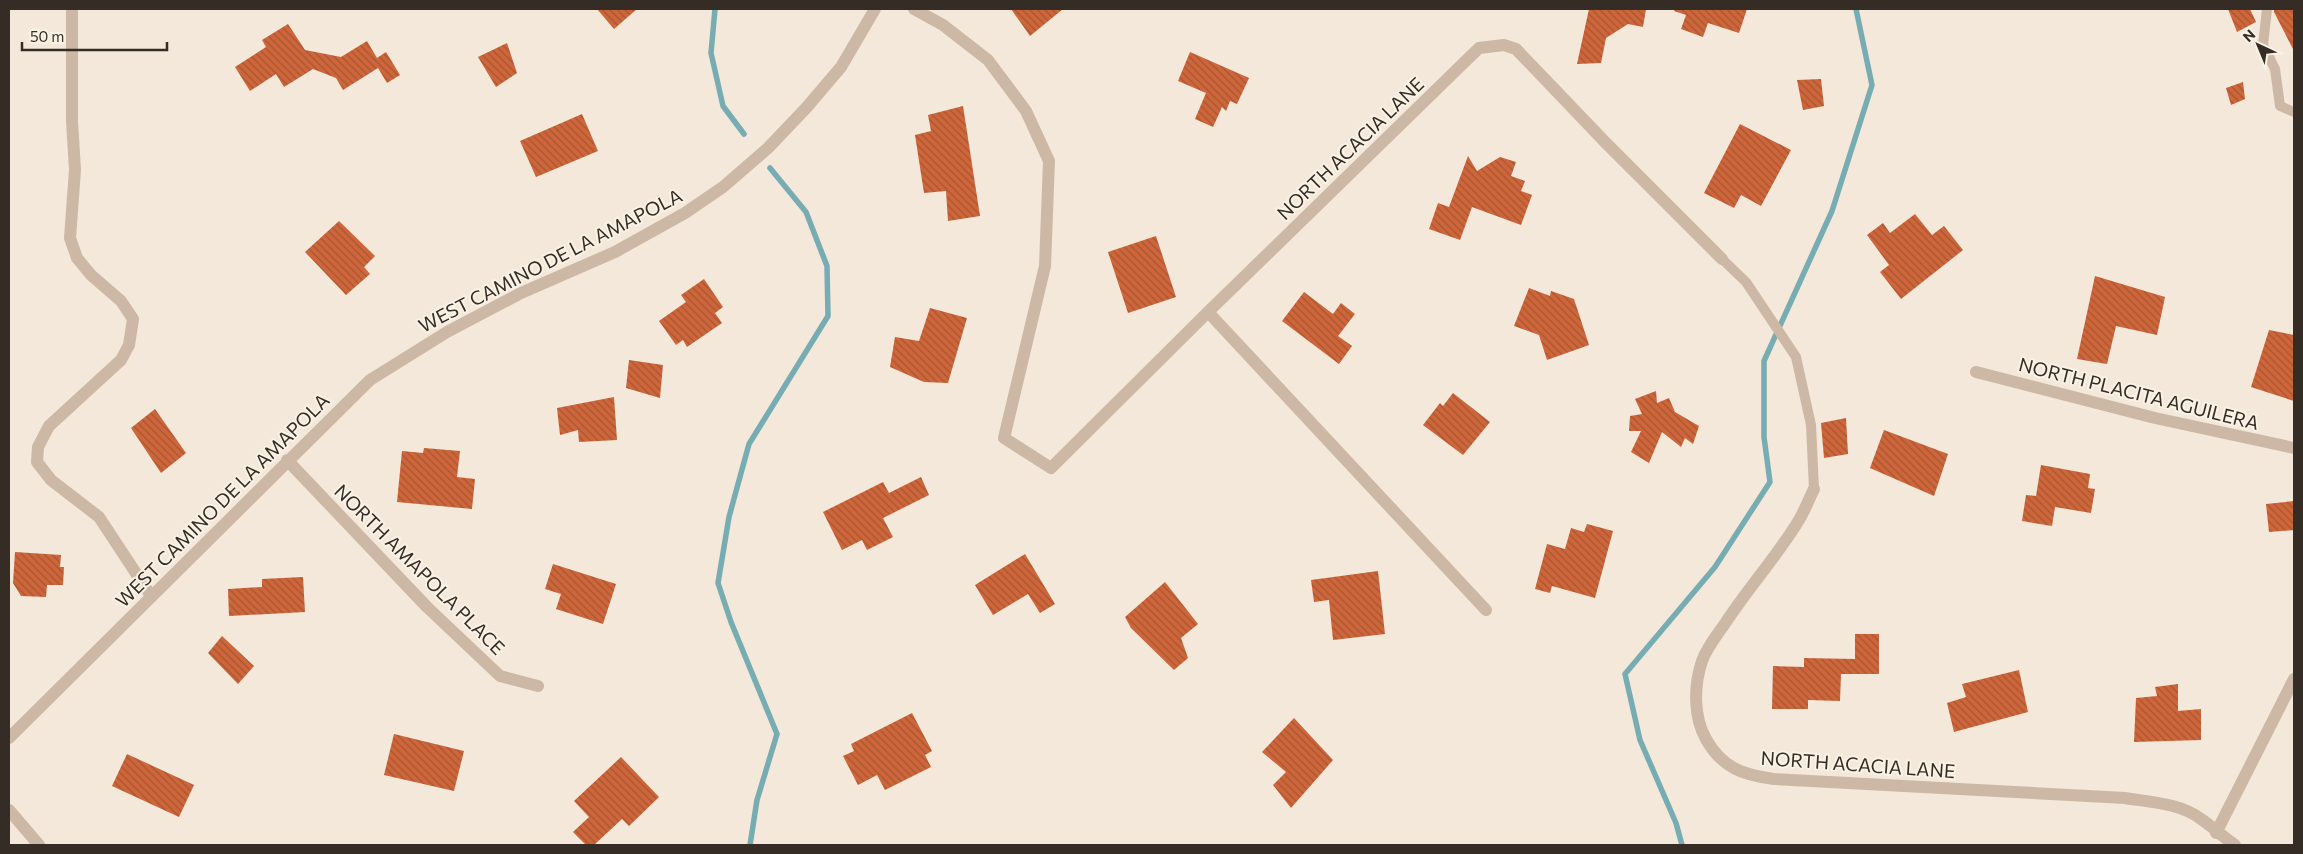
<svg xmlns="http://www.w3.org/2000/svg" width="2303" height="854" font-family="Commissioner,sans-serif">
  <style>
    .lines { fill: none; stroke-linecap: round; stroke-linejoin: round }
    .stream { stroke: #76acb2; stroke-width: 5.5 }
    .building { fill: url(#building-back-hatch) }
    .lane { stroke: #ccb8a4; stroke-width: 10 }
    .street { stroke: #ccb8a4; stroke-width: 12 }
    .labels { text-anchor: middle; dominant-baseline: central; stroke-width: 4; stroke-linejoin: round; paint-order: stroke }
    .street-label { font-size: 19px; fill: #362c26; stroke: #faf2e5 }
  </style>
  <defs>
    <pattern id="building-back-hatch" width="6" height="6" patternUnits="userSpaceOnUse" patternTransform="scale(1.25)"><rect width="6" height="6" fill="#ce663b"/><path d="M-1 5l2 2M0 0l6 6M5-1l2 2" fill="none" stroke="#a85431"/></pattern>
  </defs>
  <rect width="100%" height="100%" fill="#f3e8d9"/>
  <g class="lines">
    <!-- stream -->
    <path class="stream" d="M715,9L711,53L723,106L744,134
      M750,845L757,800L777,734L731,622L718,583L729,517L749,444L828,316L827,266L806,212L770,168
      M1682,845L1676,823L1640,740L1625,674L1715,567L1770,482L1764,437V361L1832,211L1872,85L1856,9"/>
  </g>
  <!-- building -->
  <path class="building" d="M597,9H637L614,29Z
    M1011,9H1063L1030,36Z
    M1589,9H1646L1643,27L1628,24L1606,38L1601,63L1577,64Z
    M1675,9H1747L1739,33L1708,23L1703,37L1681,29L1686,15L1674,11Z
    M2228,9H2250L2256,22L2237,32Z
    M2274,9H2294V51L2274,12Z
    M288,24L305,50L341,57L367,41L377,58L386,52L400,75L387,83L378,68L343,90L336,78L313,69L284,87L276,74L250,91L235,67L266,47L262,40Z
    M507,43L517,73L496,87L478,57Z
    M1190,52L1249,78L1237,104L1230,101L1226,111L1222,107L1213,127L1195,119L1206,93L1178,81Z
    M1821,79L1824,106L1803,110L1797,80Z
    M2243,82L2245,99L2231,105L2226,88Z
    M963,106L980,216L948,221L946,191L924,193L915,135L931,131L928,115Z
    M582,114L598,151L536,177L520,141Z
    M1740,124L1791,150L1761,206L1741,195L1734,208L1704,193Z
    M1468,156L1477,171L1500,157L1516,162L1511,176L1525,181L1521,191L1532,195L1521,225L1472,207L1460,240L1429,229L1438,203L1449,207Z
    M1915,214L1932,235L1944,226L1963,250L1901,299L1880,272L1889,265L1867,235L1883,223L1890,233Z
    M339,221L375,256L364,267L370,274L346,295L305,252Z
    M1156,236L1176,297L1128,313L1108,252Z
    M2095,276L2165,297L2157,335L2116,326L2107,364L2077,359Z
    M704,279L723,307L715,313L722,323L687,347L683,340L676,345L659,321L686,302L681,295Z
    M1529,288L1550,296L1551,291L1574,299L1589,345L1547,360L1539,335L1514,326Z
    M1304,292L1333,314L1341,303L1355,314L1338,336L1352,346L1339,364L1282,321Z
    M930,308L967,318L948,383L924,382L890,367L895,337L919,341Z
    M2269,330L2294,335V401L2251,387Z
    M629,360L663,365L660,398L626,388Z
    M1656,391L1657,403L1669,398L1675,412L1699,426L1693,444L1685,438L1681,447L1662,432L1649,463L1631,452L1641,431H1629L1630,416L1642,414L1635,399Z
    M1453,393L1490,422L1463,455L1423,425L1440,403L1443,406Z
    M614,397L617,440L579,442L578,430L560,435L557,408Z
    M155,409L186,453L161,473L131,428Z
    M1846,418L1848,454L1824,458L1821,423Z
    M1884,430L1948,454L1934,496L1870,468Z
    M424,448L460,451L457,477L475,479L472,509L397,502L402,451L423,453Z
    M2041,465L2090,474L2088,488L2095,489L2091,513L2055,507L2052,526L2022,521L2026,495L2036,496Z
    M921,477L929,495L883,518L893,537L867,550L862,540L842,550L823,512L883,482L889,493Z
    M2294,501V530L2269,532L2266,504Z
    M1587,524L1613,531L1595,598L1552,586L1550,593L1535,589L1547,544L1565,549L1571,528L1584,532Z
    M15,552L61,555L60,567H64L63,585H47L46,597L21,596L13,583Z
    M1025,554L1055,604L1040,613L1028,594L993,615L975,585Z
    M553,564L616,584L603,624L556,609L561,594L545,589Z
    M1378,571L1385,634L1333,640L1329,600L1314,602L1311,580Z
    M303,577L305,612L229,616L228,589L262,587V579Z
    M1165,582L1198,624L1181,638L1188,658L1174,670L1131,628L1125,617Z
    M1855,634H1879V674H1841L1840,701L1808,700V709H1772L1773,666L1804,667V658L1855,659Z
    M222,636L254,666L238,684L208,653Z
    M2019,670L2028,712L1954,732L1947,703L1966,697L1962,684Z
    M2178,684V711L2201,709V740L2134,742L2136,698L2157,696L2155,687Z
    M912,713L932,751L925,755L931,767L885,790L877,775L858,785L843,756L854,751L851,744Z
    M1294,718L1333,760L1291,808L1273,785L1286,772L1262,752Z
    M394,734L464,751L454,791L384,775Z
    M127,754L194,785L179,817L112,786Z
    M621,757L659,797L629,826L622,819L594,845H586L573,832L589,817L574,801Z"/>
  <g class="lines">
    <!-- lane -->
    <path class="lane" d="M2267,9L2263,45L2275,69L2280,106L2294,112
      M1722,259L1746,282L1796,357L1811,425L1814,489"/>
    <!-- street -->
    <path class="street" d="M72,9V121L75,170L70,238L77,258L91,275L121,301L133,319L129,345L121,360L49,426L38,447L37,462L51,480L99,517L151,596
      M914,9L943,25L988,60L1026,111L1049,161L1045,266L1004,438L1051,468L1208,312L1479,48L1504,45L1516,49L1605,142L1722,259
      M1208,312L1486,610
      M1976,372L2155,418L2294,448
      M287,460L427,607L500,676L538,686
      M1814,489C1809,499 1805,510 1799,520C1778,555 1749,587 1726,622C1718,634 1707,647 1702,661C1694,685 1693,716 1706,739C1722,768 1743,775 1774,779L2125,798C2149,802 2180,803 2201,819C2213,827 2223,837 2235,845
      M9,738L370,380L447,332L521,293L615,252L685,213L723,187L768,148L807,107L841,67L875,9
      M9,810L39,845
      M2216,833L2294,679"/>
  </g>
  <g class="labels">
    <!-- street labels -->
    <g class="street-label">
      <text transform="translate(1350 148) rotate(-44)">NORTH ACACIA LANE</text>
      <text transform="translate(550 260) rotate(-27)">WEST CAMINO DE LA AMAPOLA</text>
      <text transform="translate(2139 393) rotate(14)">NORTH PLACITA AGUILERA</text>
      <text transform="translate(222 500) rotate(-45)">WEST CAMINO DE LA AMAPOLA</text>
      <text transform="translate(420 569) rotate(45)">NORTH AMAPOLA PLACE</text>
      <text transform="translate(1858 764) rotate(4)">NORTH ACACIA LANE</text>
    </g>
  </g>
  <!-- border -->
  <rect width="2303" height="854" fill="none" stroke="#362c26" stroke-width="20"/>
  <!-- north arrow -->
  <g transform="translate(2258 45) rotate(316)" stroke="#faf2e5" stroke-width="4" paint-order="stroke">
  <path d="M0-4L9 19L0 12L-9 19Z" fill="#362c26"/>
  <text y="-8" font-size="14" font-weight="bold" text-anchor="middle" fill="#362c26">N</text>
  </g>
  <!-- scale -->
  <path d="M22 42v8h145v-8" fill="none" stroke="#362c26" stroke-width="2.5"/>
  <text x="30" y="42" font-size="15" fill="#362c26" stroke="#faf2e5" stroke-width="4" paint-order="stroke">50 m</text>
</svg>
